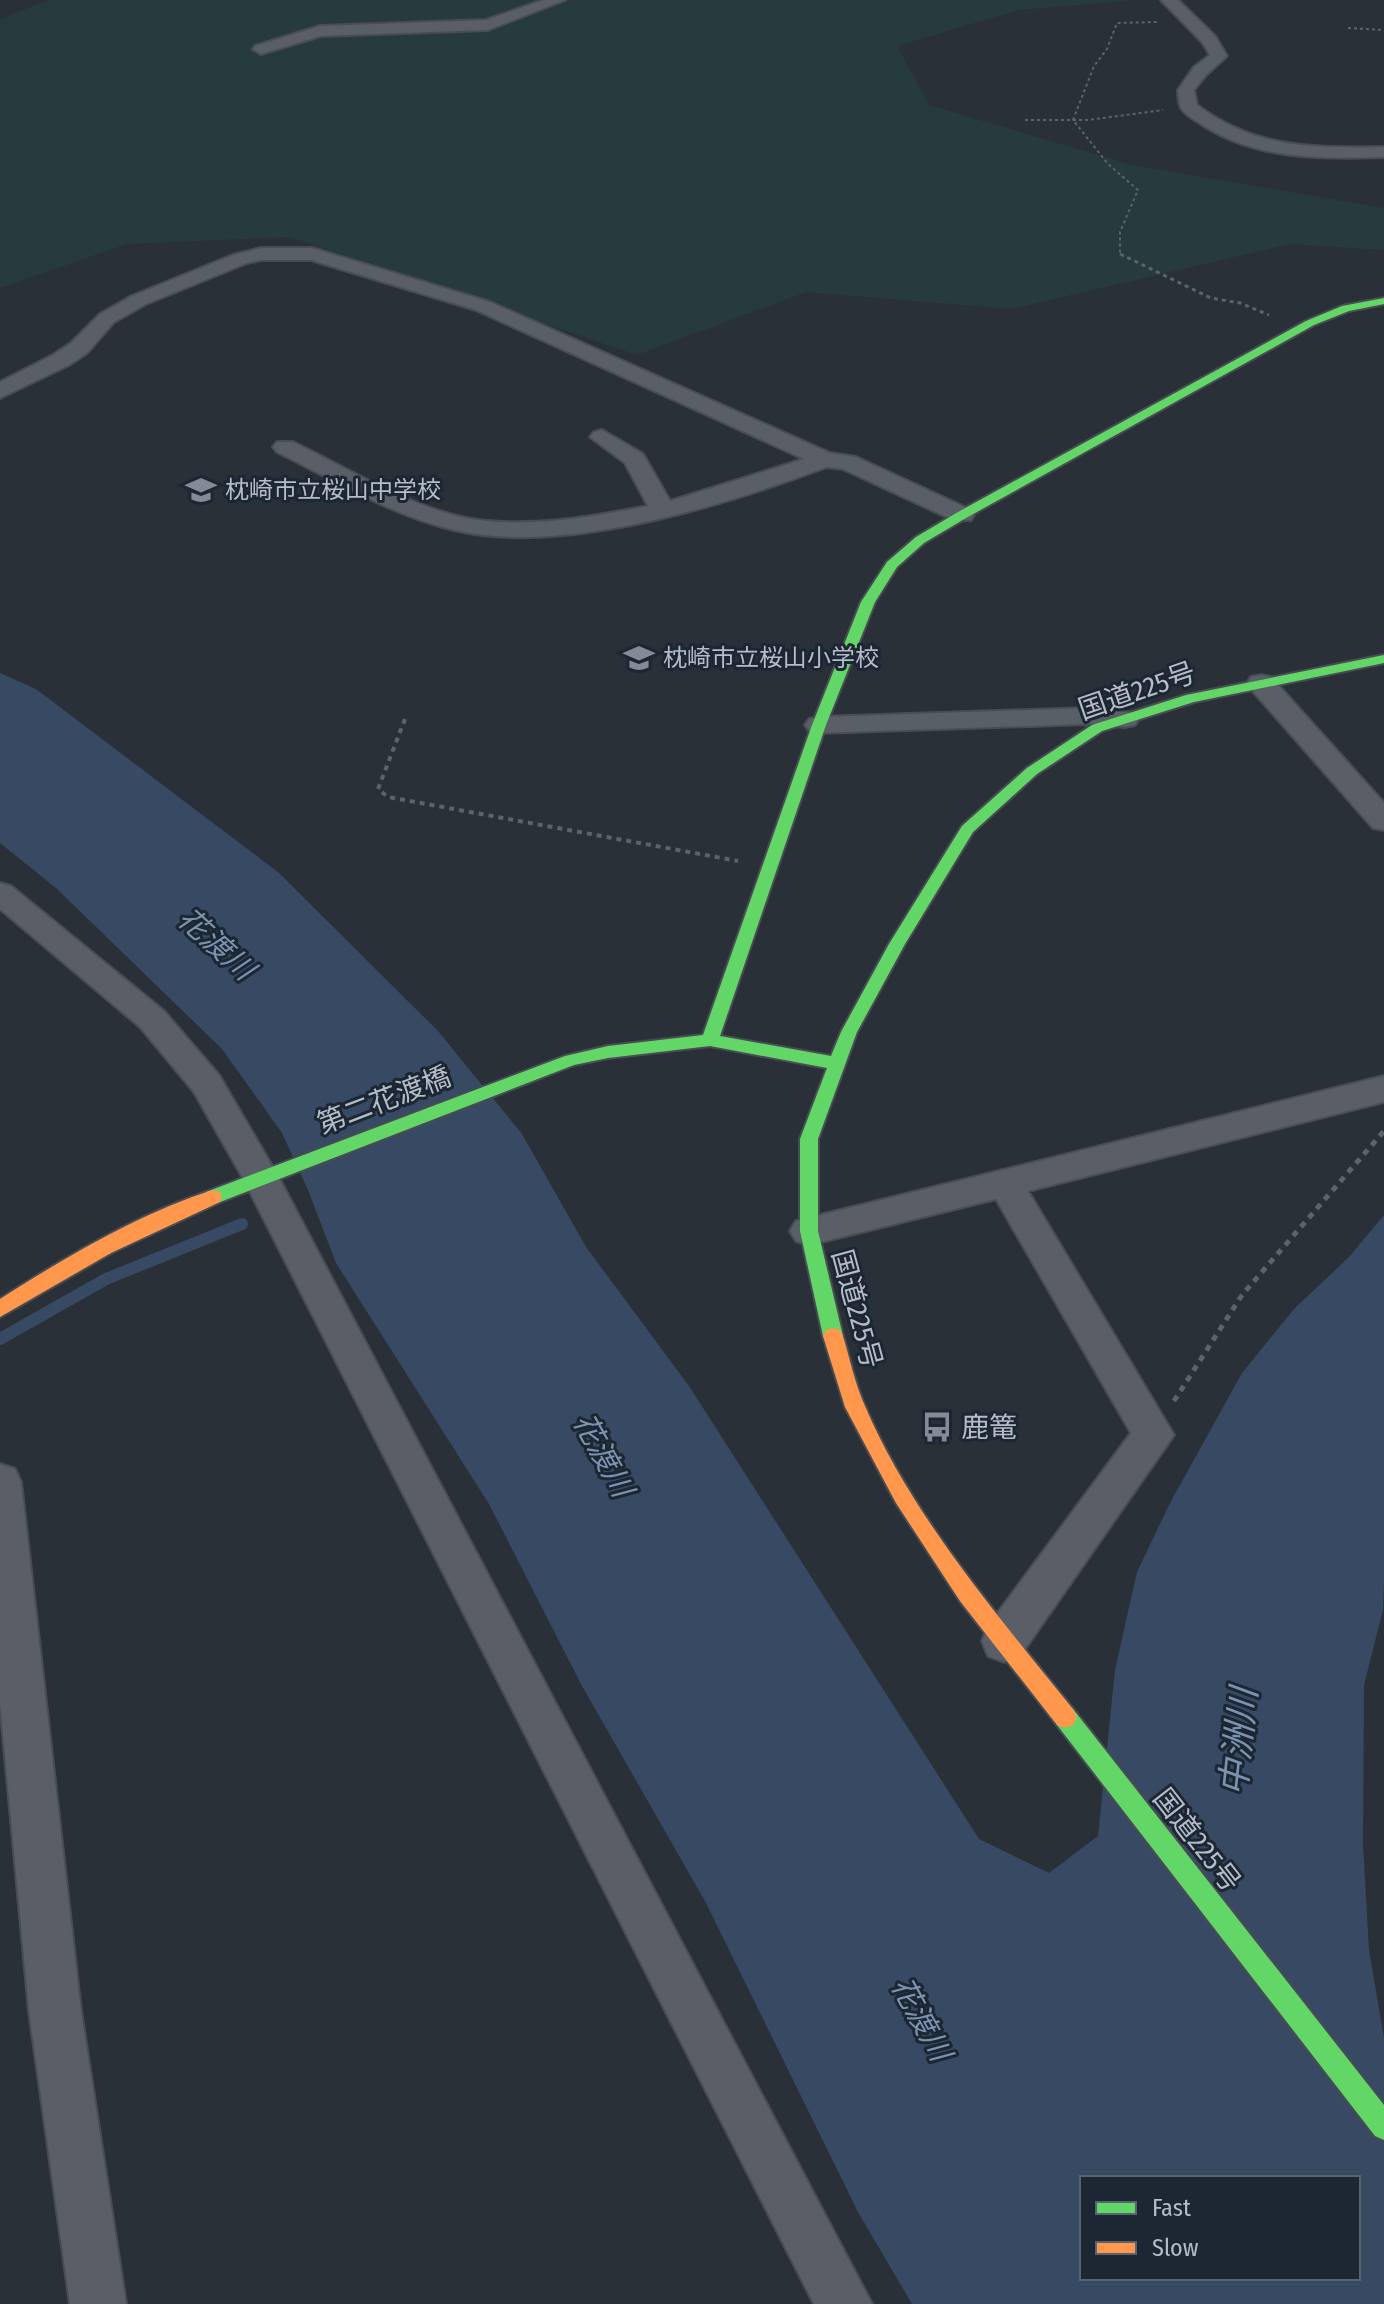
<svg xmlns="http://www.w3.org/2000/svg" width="1384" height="2304" font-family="'Fira Sans Condensed','Noto Sans JP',sans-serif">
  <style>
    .green { fill: #273a3e }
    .water { fill: #384963; fill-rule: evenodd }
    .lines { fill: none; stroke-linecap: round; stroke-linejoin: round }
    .stream { stroke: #384963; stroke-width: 12 }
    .street-casing { stroke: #484c53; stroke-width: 4 }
    .fast-casing { stroke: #484c53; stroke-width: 4 }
    .slow-casing { stroke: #484c53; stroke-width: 4 }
    .path-far3 { stroke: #5d636a; stroke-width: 2; stroke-dasharray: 3 3; stroke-linecap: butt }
    .path-far2 { stroke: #5d636a; stroke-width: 3; stroke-dasharray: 4 4; stroke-linecap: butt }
    .path-far1 { stroke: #5d636a; stroke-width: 4; stroke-dasharray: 5 5; stroke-linecap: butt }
    .path { stroke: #5d636a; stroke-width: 5; stroke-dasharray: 6 6; stroke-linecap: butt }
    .street { fill: #5a5e66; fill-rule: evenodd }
    .fast { fill: #63d668; fill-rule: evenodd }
    .slow { fill: #ff974d; fill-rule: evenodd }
    .labels { text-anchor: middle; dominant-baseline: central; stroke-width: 6; stroke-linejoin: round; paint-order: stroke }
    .far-poi-label { font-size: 24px; fill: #b4bcc9; stroke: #1d2633; text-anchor: start }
    .street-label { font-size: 28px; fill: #b4bcc9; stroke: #1d2633 }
    .poi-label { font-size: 28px; fill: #b4bcc9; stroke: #1d2633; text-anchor: start }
    .water-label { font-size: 30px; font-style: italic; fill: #7c92b1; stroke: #1d2633 }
    .near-water-label { font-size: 36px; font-style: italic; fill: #7c92b1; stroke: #1d2633 }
  </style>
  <rect width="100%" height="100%" fill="#2a3038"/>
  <!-- green -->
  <path class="green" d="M48,0H1137L1019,10L897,46L929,105L1132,165L1384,208V250L1290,244L1012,309L806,292L637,355L290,237L127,244L0,288V19Z"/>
  <!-- water -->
  <path class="water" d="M0,673L36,689L279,873L438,1031L522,1134L586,1247L689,1386L979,1839L1049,1873L1098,1836L1115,1670L1137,1572L1170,1503L1242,1373L1294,1309L1349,1257L1384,1215V1583L1383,1610L1364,1685L1363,1843L1369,1950L1384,2038V2304H912L858,2212L706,1903L582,1686L489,1504L336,1263L308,1190L282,1133L222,1049L56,888L0,843ZM1082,2178H1358V2278H1082Z"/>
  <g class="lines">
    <!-- stream -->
    <path class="stream" d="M0,1339L106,1279L242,1224"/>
    <!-- street casing -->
    <g class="street-casing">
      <path id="street" d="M543,0H565L488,30L321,36L261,54L253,49L255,46L320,26L486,20Z
        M1161,0H1178L1215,36L1227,56L1206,75L1194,90L1197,105C1256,149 1313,148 1384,147V157C1322,159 1255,160 1201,124C1195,120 1185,115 1181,108C1179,104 1178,95 1178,90L1194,67L1210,55L1202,42Z
        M261,248H312L490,302L830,453L856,457L971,510L974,515L971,520H953L843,469L827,467C725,505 563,556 454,530C391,515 334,480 277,452L273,447L277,442H293C349,469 405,505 466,518C524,529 591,517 648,506L625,463L590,437L594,432L602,430L643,454L670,501L804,459L476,310L311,260H261L247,263L146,304L114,322L87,353L69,365L0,398V382L53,355L71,343L100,314L132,296L233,255Z
        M1261,675L1271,677L1384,803V830L1373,828L1251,689L1247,683L1251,677Z
        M1089,708L1135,713L1139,719L1135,725L1125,727L1089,724L819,733L809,731L805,725L809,719L819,717Z
        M0,883L11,886L164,1011L219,1075L279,1178L872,2304H814L244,1180L194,1092L140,1027L0,909Z
        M1384,1076V1102L1028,1191L1174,1435L1020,1656L1004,1662L988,1656L982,1641L988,1626L1131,1433L996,1199L809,1245L796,1241L790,1231L796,1221Z
        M0,1464L15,1469L21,1482L81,2011L126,2304H70L29,2011L0,1703Z"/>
    </g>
    <!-- fast casing -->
    <g class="fast-casing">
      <path id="fast" d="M1384,298V304L1349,311L1314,325L966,518L924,543L897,567L875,602L826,725L720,1036L831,1056L841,1032L889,944L962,826L1027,768L1092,725L1186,695L1384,655V663L1194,702L1102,731L1037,774L973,832L905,944L857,1032L818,1139V1231L843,1336L840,1342L833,1344L826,1342L823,1336L800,1231V1139L827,1068L710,1046L608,1058L574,1065L220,1202H206L204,1197L206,1192L565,1056L608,1046L703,1035L812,725L861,602L887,562L916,537L958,512L1306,321L1342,306Z
        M1065,1706L1073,1709L1384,2105V2140L1375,2136L1057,1725L1053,1717L1057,1709Z"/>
    </g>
    <!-- slow casing -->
    <g class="slow-casing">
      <path id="slow" d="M213,1190L220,1192L222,1197L220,1202L111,1253L0,1317V1299C64,1258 140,1213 213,1190Z
        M833,1328L840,1330L843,1336C850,1359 855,1384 865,1406C912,1516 999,1617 1073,1709L1077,1717L1073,1725L1065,1728L1057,1725L960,1601L896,1503L845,1407L823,1336L826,1330Z"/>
    </g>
    <!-- path-far3 -->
    <path class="path-far3" d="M1348,28L1384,30
      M1025,120H1088L1163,110
      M1124,256L1120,254V232L1138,190L1108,164L1073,120L1094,66L1107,49L1117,23L1158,22"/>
    <!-- path-far2 -->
    <path class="path-far2" d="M1120,254L1211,298L1240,303L1269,315"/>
    <!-- path-far1 -->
    <path class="path-far1" d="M405,719L378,789L388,797L738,861"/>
    <!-- path -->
    <path class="path" d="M1174,1401L1242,1295L1384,1131"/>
    <!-- street -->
    <use href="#street" class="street"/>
    <!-- fast -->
    <use href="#fast" class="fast"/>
    <!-- slow -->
    <use href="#slow" class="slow"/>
  </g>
  <!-- icons -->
  <defs>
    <g id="school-bare" transform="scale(2.4)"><path d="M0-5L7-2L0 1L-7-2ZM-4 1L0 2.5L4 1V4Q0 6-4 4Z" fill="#848b96" stroke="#1d2633" stroke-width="2.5" paint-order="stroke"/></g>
    <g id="bus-bare" transform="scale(2.4)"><path d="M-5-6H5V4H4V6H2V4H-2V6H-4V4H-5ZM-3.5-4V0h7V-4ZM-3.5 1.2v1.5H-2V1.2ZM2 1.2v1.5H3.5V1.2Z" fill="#848b96" stroke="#1d2633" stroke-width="2.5" paint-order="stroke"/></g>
  </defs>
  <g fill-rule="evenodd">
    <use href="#school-bare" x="201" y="490"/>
    <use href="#school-bare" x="639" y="658"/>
    <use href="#bus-bare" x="937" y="1427"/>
  </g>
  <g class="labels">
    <!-- far-poi labels -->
    <g class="far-poi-label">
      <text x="225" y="490">枕崎市立桜山中学校</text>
      <text x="663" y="658">枕崎市立桜山小学校</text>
    </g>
    <!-- street labels -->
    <g class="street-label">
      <text transform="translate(1137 691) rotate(-19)">国道225号</text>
      <text transform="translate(384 1100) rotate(-21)">第二花渡橋</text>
      <text transform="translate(857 1309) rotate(75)">国道225号</text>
      <text transform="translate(1197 1840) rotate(52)">国道225号</text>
    </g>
    <!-- poi labels -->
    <g class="poi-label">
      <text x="961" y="1427">鹿篭</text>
    </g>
    <!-- water labels -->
    <g class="water-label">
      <text transform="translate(216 944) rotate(42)">花渡川</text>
      <text transform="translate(603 1455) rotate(61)">花渡川</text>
      <text transform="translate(921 2019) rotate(61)">花渡川</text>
    </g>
    <!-- near-water labels -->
    <g class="near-water-label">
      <text transform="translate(1239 1742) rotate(-84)">中洲川</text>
    </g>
  </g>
  <!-- legend -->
  <rect x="1080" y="2176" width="280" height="104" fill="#1d2633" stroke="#59626f" stroke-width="2"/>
  <rect x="1096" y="2202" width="40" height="12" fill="#63d668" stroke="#59626f" stroke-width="2"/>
  <text x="1152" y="2216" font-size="24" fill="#b4bcc9">Fast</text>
  <rect x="1096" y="2242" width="40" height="12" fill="#ff974d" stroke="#59626f" stroke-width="2"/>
  <text x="1152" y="2256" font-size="24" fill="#b4bcc9">Slow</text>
</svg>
